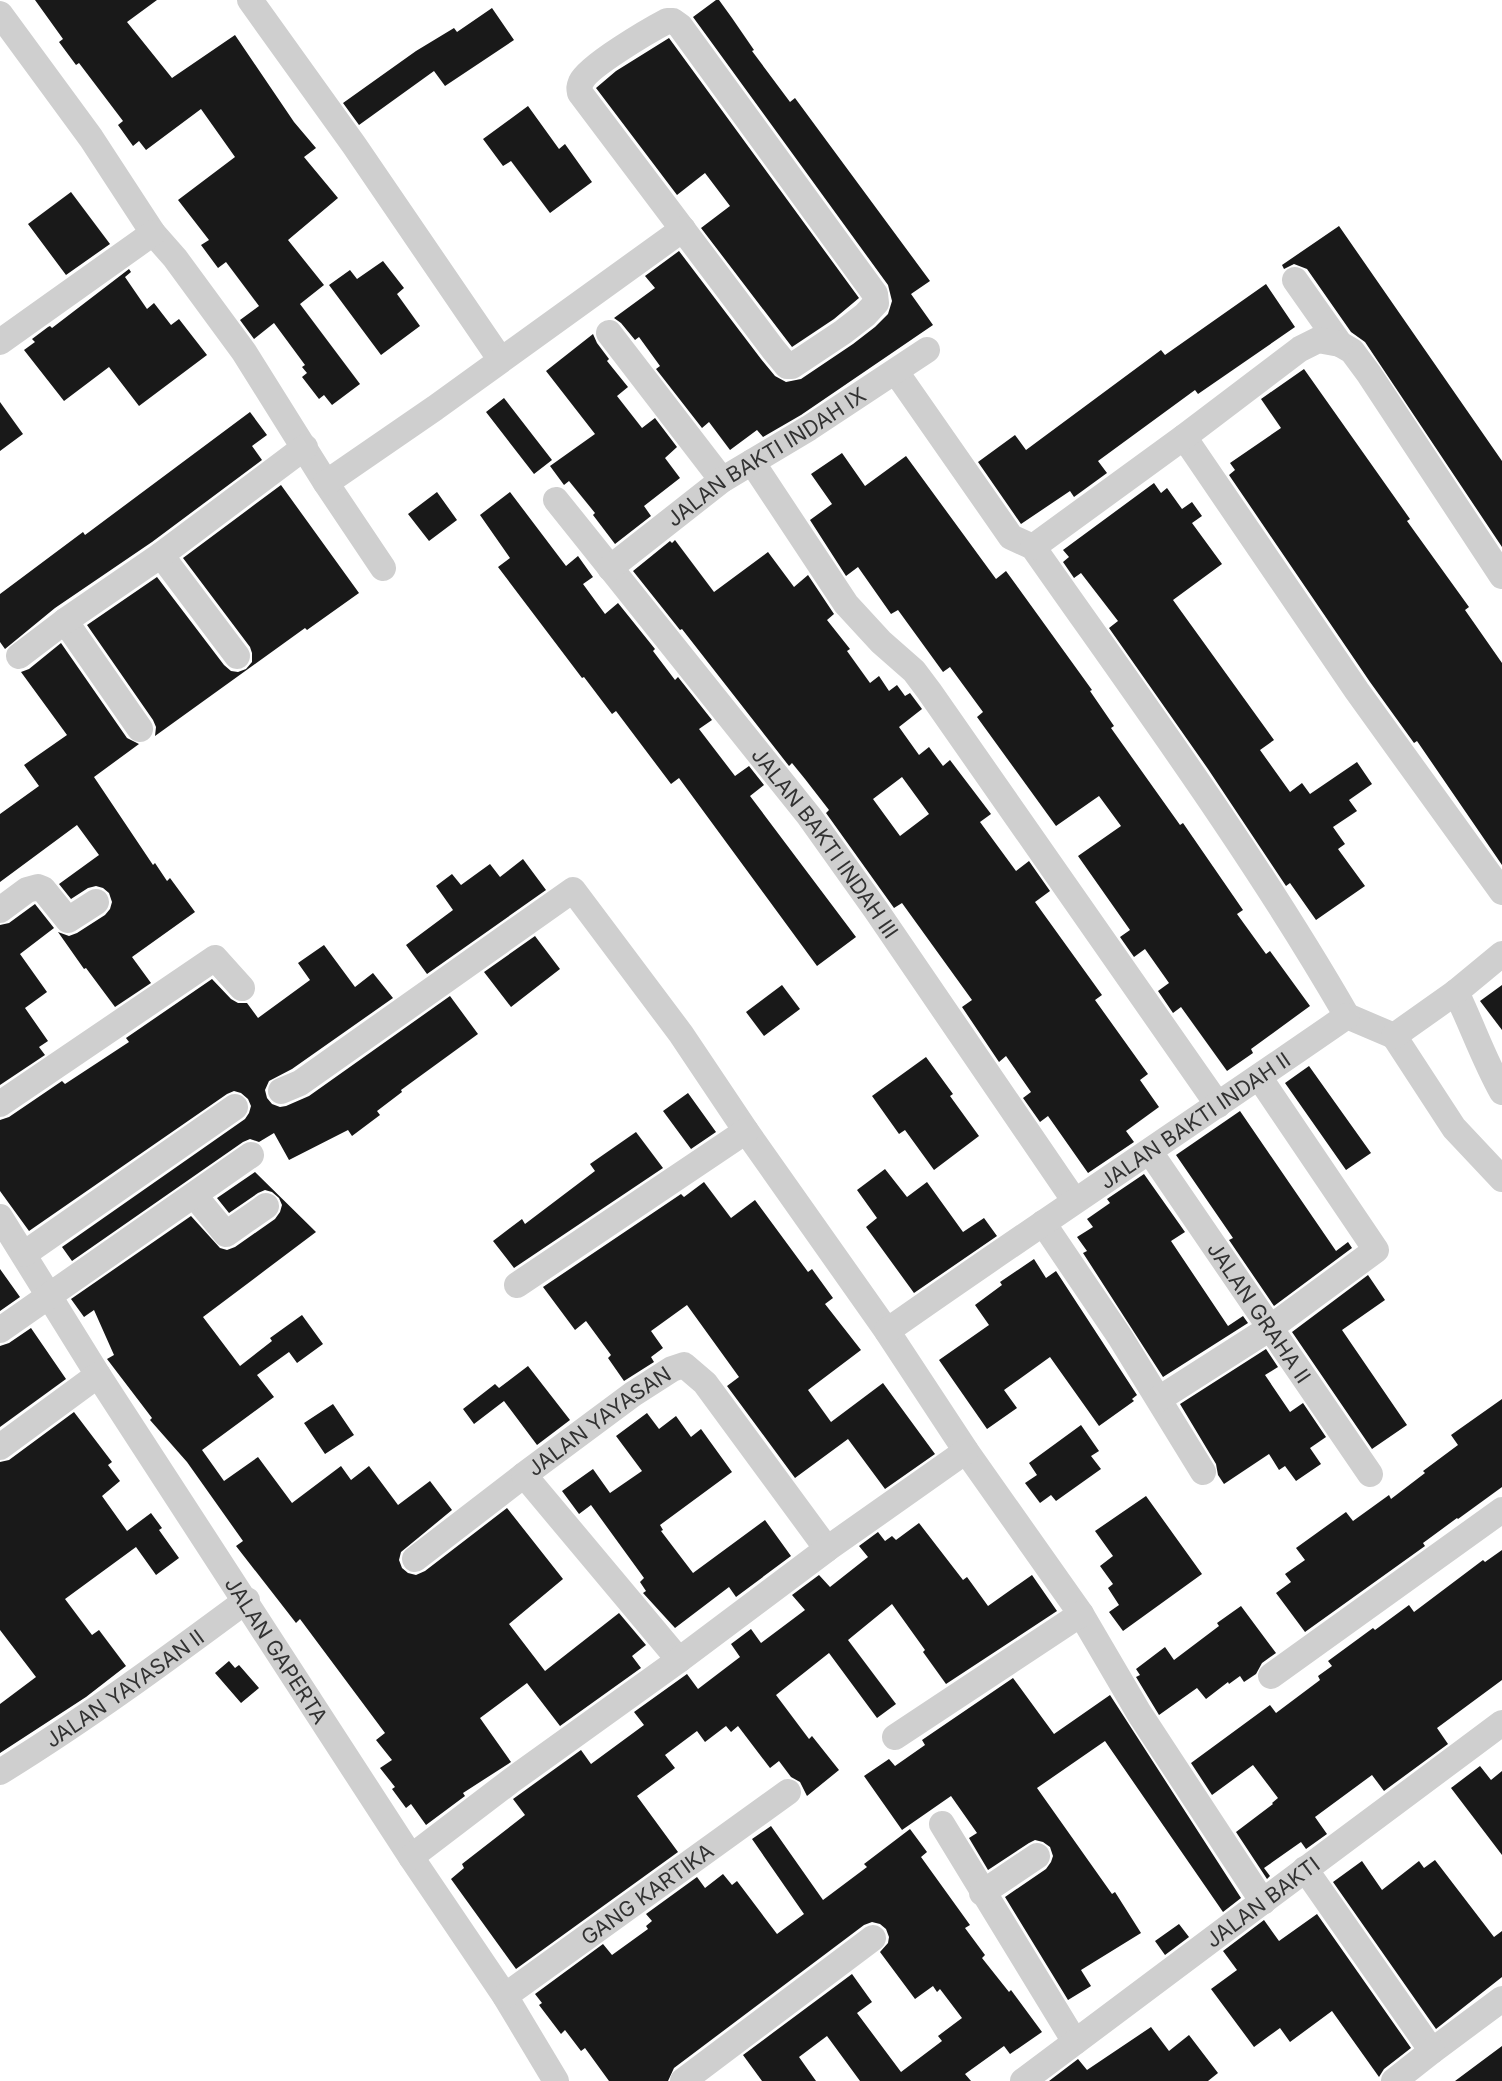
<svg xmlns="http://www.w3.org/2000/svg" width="1502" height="2081" font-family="Inter,sans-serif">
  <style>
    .building { fill: #191919; fill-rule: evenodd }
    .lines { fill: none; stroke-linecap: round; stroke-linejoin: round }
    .minor { stroke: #cfcfcf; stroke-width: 26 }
    .labels { text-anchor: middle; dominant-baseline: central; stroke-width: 7; stroke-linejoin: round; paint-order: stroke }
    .street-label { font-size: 21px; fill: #323232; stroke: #fff }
  </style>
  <rect width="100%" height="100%" fill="#fff"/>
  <!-- building -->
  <path class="building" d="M35,0H157L127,22L172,78L235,35L294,122L316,148L304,157L338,198L288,240L324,285L300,304L360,384L332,405L324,395L319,399L302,377L307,373L302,367L305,365L274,323L254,339L240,320L259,306L226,262L218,268L201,245L209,240L178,200L235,157L201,109L146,150L139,141L133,146L118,125L123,121L79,63L76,65L59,42L63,39Z
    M716,0H719L732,18L754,50L752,51L790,102L795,98L930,281L911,294L933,325L801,415L763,437L757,430L730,450L709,422L702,428L656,369L660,366L639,337L635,340L621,323L614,318L655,288L645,276L679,251L761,359L775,376L786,382L801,379L853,344L875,327L888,314L892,301L888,285L693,17Z
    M492,8L514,40L445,86L434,71L359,125L343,103L416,51L454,28L457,32Z
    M669,38L859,298L834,319L792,347L701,228L730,206L705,173L677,195L596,88L616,71Z
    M528,106L559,149L565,144L592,182L550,213L511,161L503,166L483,139Z
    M71,192L110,244L66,275L28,224Z
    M1339,226L1502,461V547L1365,342L1351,332L1307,269L1294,264L1284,269L1282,265Z
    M383,261L404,288L397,294L420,326L381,355L329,285L350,270L357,279Z
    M129,269L131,272L125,277L147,309L154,303L171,325L179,319L207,355L139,406L109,367L64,401L24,350L35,342L32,339L48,327L50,326L52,328Z
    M1266,284L1295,327L1198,394L1195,390L1098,461L1107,473L1074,497L1070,491L1021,524L978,462L1015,435L1026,450L1161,350L1165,355Z
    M593,334L597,343L609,359L607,361L628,387L617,396L642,428L655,418L677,447L665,458L680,478L644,506L651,516L615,544L593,515L595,513L569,481L564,485L550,466L595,434L546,371Z
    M1304,369L1410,519L1407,521L1469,607L1465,610L1502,663V865L1417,741L1414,743L1370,682L1229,475L1235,470L1230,463L1281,428L1261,399Z
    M504,398L552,460L534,474L486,412Z
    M0,402L23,434L0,451Z
    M250,412L267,435L252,446L262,460L152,542L55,608L5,649L0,642V594L83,532L85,535Z
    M842,453L865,486L906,456L996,579L1006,571L1092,690L1090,691L1114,726L1111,728L1180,825L1183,823L1243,910L1237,914L1266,954L1270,951L1310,1006L1251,1049L1253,1053L1227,1071L1181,1007L1173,1013L1158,991L1169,983L1145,949L1134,957L1120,937L1130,930L1078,856L1121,826L1099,796L1056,826L977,717L983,712L950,667L943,672L898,610L891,614L858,567L846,576L810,520L832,504L811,474Z
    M1154,483L1161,493L1167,488L1182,509L1192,502L1202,516L1192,523L1222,564L1173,600L1274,740L1260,750L1290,792L1302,783L1310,794L1357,762L1372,784L1349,800L1357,811L1333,827L1345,844L1338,849L1365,886L1316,920L1290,883L1286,886L1208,769L1109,628L1118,621L1081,573L1074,578L1063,562L1069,557L1063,550Z
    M281,485L359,593L307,630L305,628L155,736L156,727L153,720L87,625L157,577L224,665L231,671L238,672L246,669L252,662V653L250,647L183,558Z
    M437,492L457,520L429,541L408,514Z
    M510,492L566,566L578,556L593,577L583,584L605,614L618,603L655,649L653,651L675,680L678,677L712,720L699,729L735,776L749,766L764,785L750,796L856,937L817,966L679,778L671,784L616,711L612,714L584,677L582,678L498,567L510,558L480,515Z
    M675,540L714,592L768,552L794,587L808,575L834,614L827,620L850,649L847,651L870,683L879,676L889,691L897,685L905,696L910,693L922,709L899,727L919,755L929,747L943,766L950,760L991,814L980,822L1016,871L1029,861L1050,891L1035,902L1102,995L1095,1000L1148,1074L1140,1080L1159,1107L1126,1131L1134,1142L1088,1173L1048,1116L1040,1122L1023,1098L1031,1092L1006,1056L999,1062L962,1007L972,1000L902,903L894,908L826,813L829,810L805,779L792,763L789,766L682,629L680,630L633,571L670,541L672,543ZM902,777L929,814L900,836L873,799Z
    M61,643L127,738L139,744L94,777L153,865L155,863L167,881L170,878L195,912L132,957L151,983L115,1007L86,968L84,969L58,932L69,936L77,933L105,915L110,909L112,902L109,893L103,888L96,886L88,888L71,899L59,884L99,855L77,825L0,882V814L39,786L24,765L67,735L21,672L29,669Z
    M523,859L546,890L427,974L406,945L453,910L436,886L452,874L461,885L490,864L500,877Z
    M35,904L54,928L20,954L47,992L25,1008L48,1041L39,1047L45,1055L0,1085V925L9,923Z
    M535,936L560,969L511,1007L484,972Z
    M324,945L355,987L373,973L393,998L292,1069L269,1081L265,1090L267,1098L272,1104L280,1107L286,1106L309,1096L450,996L478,1034L401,1090L402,1092L377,1111L380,1115L352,1136L348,1130L289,1160L274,1133L259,1142L250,1139L243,1142L72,1261L62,1247L245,1119L249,1113L251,1106L248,1099L241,1093L234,1091L227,1094L29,1231L0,1191V1120L9,1117L62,1081L65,1084L129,1042L126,1038L212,979L231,999L238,1003H247L258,1018L310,980L298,963Z
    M782,985L800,1009L764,1036L746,1012Z
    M1502,985V1030L1480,1001Z
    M926,1057L953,1094L950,1096L979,1136L934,1170L905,1130L899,1134L872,1096Z
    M1309,1066L1371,1153L1346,1170L1285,1083Z
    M688,1093L716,1132L691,1149L663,1111Z
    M1240,1111L1336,1251L1348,1242L1352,1248L1274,1306L1229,1240L1233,1238L1176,1155Z
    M636,1132L663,1168L514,1268L493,1241L522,1219L525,1224L595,1171L590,1164Z
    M885,1169L907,1197L927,1182L963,1232L984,1218L997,1236L914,1293L866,1227L877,1218L857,1190Z
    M255,1172L316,1232L203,1317L240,1366L272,1341L270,1338L302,1315L323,1344L297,1363L289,1352L257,1375L274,1397L202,1450L224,1481L258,1457L292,1503L341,1466L351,1480L369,1466L398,1505L430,1481L452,1510L401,1552L399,1560L402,1568L408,1573L416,1575L425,1571L507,1508L563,1579L509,1624L545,1671L619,1613L646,1645L632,1656L641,1668L560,1726L527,1683L480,1718L511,1762L463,1793L465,1796L426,1825L411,1804L406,1808L392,1789L395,1787L380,1768L392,1760L376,1740L385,1733L300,1619L296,1623L236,1546L243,1541L187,1462L150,1420L152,1418L107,1359L114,1355L94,1310L84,1317L71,1299L191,1216L220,1248L227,1250L235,1247L275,1219L280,1212L282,1205L279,1198L272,1192L265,1190L258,1193L229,1213L217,1198Z
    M1144,1174L1185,1232L1171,1241L1228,1326L1243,1316L1248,1323L1163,1377L1083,1253L1087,1251L1077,1237L1093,1227L1087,1219L1110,1203L1107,1199Z
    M704,1182L731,1218L755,1200L808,1272L812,1269L833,1298L825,1304L861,1350L808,1390L831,1422L883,1383L935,1454L885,1489L848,1439L795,1478L727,1386L739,1377L687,1305L651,1331L663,1348L651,1357L654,1362L624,1381L608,1358L611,1355L586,1321L575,1330L543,1287L681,1194L684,1197Z
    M1034,1259L1046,1278L1056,1271L1137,1395L1132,1399L1134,1401L1099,1426L1050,1357L1004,1390L1017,1408L987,1429L939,1360L989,1325L975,1305L1002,1285L1000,1282Z
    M0,1269L20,1297L0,1311Z
    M1368,1275L1385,1300L1342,1330L1407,1425L1372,1449L1292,1332Z
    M31,1328L66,1379L0,1427V1346L9,1343Z
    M1266,1349L1278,1367L1265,1375L1290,1412L1303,1403L1326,1437L1310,1448L1321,1464L1296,1481L1285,1466L1279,1470L1269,1454L1224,1484L1218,1475L1216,1464L1180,1404Z
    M528,1366L570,1420L537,1445L504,1401L474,1424L463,1409L495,1384L499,1388Z
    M1502,1399V1487L1458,1519L1457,1518L1423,1543L1425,1546L1305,1632L1276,1593L1291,1582L1285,1574L1305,1560L1296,1548L1346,1512L1353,1521L1389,1495L1391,1499L1425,1473L1423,1471L1458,1445L1451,1435Z
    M333,1404L354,1435L325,1454L304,1423Z
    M74,1412L112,1462L108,1465L120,1481L102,1496L127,1531L151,1513L162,1528L159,1530L179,1558L156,1575L136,1547L65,1599L92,1635L99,1630L126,1666L86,1697L0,1753V1704L36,1677L0,1630V1462L9,1460Z
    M647,1413L659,1429L676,1416L691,1437L701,1429L732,1472L660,1525L663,1530L661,1531L693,1573L765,1520L791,1556L736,1597L729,1587L675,1628L643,1593L646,1591L640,1582L644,1578L591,1505L579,1514L562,1491L593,1469L610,1493L642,1471L616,1436Z
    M1081,1425L1099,1451L1091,1456L1101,1469L1056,1501L1051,1495L1040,1503L1025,1483L1037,1475L1029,1463Z
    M1146,1496L1202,1574L1123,1631L1109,1612L1119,1605L1108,1588L1113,1584L1100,1566L1113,1556L1095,1531Z
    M919,1523L963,1580L967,1577L988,1606L1032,1575L1057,1611L946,1684L923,1652L925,1650L892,1604L848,1640L896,1704L877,1718L829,1653L776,1695L809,1739L812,1736L839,1770L807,1796L800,1782L791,1777L779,1761L770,1768L738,1726L731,1732L726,1726L705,1742L697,1731L665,1755L675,1768L637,1796L678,1852L516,1969L451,1879L464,1868L462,1864L525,1815L513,1799L581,1750L591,1764L644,1725L634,1712L687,1674L698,1689L740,1657L731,1644L751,1629L761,1643L805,1610L792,1595L819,1575L830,1587L868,1557L859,1546L878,1532L885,1541L892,1536L896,1540Z
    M1502,1550V1680L1437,1728L1448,1744L1384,1791L1372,1775L1315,1817L1327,1834L1306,1849L1301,1842L1264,1868L1270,1876L1267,1879L1236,1832L1273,1804L1272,1803L1278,1798L1253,1765L1212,1795L1191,1763L1270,1705L1276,1713L1320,1680L1318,1676L1332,1666L1328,1661L1373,1628L1375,1630L1409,1605L1414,1612L1483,1560L1485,1562Z
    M1241,1606L1276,1653L1262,1663L1256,1674L1244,1682L1240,1676L1229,1684L1228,1682L1206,1699L1197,1688L1159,1715L1136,1677L1140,1675L1136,1669L1165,1647L1174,1660L1219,1626L1217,1623Z
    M229,1661L235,1668L239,1665L259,1688L241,1703L215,1673Z
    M1013,1678L1054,1734L1110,1695L1241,1898L1223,1912L1105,1741L1037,1788L1112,1894L1115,1892L1141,1933L1081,1970L1091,1986L1068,2000L1005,1897L1046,1869L1051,1862L1053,1856L1050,1847L1043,1842L1035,1840L1029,1843L988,1870L969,1838L977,1833L951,1796L902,1830L864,1776L889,1759L895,1766L925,1745L922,1740Z
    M1480,1766L1491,1780L1502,1771V1855L1451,1788Z
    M771,1826L823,1900L867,1867L864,1864L910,1829L927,1852L921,1857L970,1925L965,1928L985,1955L982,1958L1009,1992L1011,1990L1042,2032L1010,2054L1004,2046L965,2074L971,2081H860L827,2036L799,2057L816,2081H762L743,2055L852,1974L872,2002L857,2013L901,2072L942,2041L938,2036L962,2018L940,1989L937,1992L933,1986L915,1999L880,1952L888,1943L889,1937L886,1929L880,1924L872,1922L864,1925L674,2068L668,2081H609L585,2048L581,2051L565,2030L561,2034L539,2005L542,2003L535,1994L603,1944L612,1955L648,1929L646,1926L652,1921L646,1914L697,1877L705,1888L723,1874L732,1885L737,1881L777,1934L804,1914L752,1839Z
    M1435,1860L1494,1937L1502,1931V1977L1436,2029L1333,1882L1362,1861L1382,1890L1419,1861L1424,1868Z
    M1317,1914L1411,2048L1384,2069L1379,2077L1332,2011L1290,2042L1280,2028L1254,2047L1211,1989L1237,1970L1223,1951L1264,1920L1279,1941Z
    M1179,1924L1189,1937L1165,1955L1155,1941Z
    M1151,2027L1169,2051L1189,2035L1218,2073L1208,2081H1049L1078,2059L1087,2070Z
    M1502,2046V2081H1455Z"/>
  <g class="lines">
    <!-- minor -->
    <g class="minor">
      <path d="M250,0L354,145L500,359"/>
      <path d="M0,14L91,138L153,233L175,258L244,352L326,483L383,568"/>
      <path d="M667,21H673L680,26L875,294L876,303L865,315L843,332L792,366H787L773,349L580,93C579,88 579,87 581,82C588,66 650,30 667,21Z"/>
      <path d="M1295,280L1340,344L1352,351L1369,374L1502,576"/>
      <path d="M609,333L722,480"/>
      <path d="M0,342L153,233"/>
      <path d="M896,372L1011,537L1033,547C1141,701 1253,853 1347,1016"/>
      <path d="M1184,437L1357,691L1502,892"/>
      <path d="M752,462L846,604L881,642L914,671L929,691L1218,1105"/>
      <path d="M326,483L435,408L683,229"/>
      <path id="s1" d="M556,500L809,816L876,910L1074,1200"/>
      <path d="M1033,547L1184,437L1300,349L1318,340L1340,344"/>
      <path d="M161,555L237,656"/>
      <path id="s2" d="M610,568L722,480L809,428L927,350"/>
      <path d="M65,621L140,729"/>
      <path d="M19,656L65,621L161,555L305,447"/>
      <path d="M0,910L27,890L38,887L43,889L68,920L96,902"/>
      <path d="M1456,992C1472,1025 1484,1060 1502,1092"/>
      <path d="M1347,1016L1394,1036"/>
      <path d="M1394,1036L1454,1128L1502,1179"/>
      <path d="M1394,1036L1456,992L1502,954"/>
      <path d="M281,1091L300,1083L573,890L681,1034L746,1131L887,1331L966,1451L1081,1614L1139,1713L1263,1902"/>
      <path d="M0,1104L215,958L242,988"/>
      <path id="s3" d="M1150,1152L1370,1474"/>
      <path d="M194,1195L226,1234L266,1206"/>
      <path id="s4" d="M0,1217L98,1375L411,1857L505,1996L556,2081"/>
      <path d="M1043,1223L1120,1337L1203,1472"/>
      <path d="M24,1254L235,1107"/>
      <path d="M517,1285L746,1131"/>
      <path d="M0,1330L251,1155"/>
      <path id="s5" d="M887,1331C1039,1224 1194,1122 1347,1016"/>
      <path d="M1159,1399L1270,1328L1376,1250L1259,1077"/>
      <path d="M0,1447L98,1375"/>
      <path d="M415,1559L524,1475"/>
      <path id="s6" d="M679,1660L524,1475L633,1394L672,1369L684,1365L705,1383L827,1549"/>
      <path d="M1271,1676L1502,1510"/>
      <path d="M895,1737L1081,1614"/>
      <path id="s7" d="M0,1772C86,1719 166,1660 247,1600"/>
      <path d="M942,1824L1075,2042"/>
      <path d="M411,1857L512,1780L679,1660L827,1549L966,1451"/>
      <path d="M1305,1869L1432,2051L1502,1999"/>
      <path d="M982,1893L1037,1856"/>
      <path id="s8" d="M505,1996L788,1792"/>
      <path d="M683,2081L873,1938"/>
      <path id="s9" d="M1023,2081C1183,1961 1342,1842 1502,1723"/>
      <path d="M1394,2081L1432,2051"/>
    </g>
  </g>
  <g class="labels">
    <!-- street labels -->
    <g class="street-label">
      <text stroke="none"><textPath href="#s2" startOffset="192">JALAN BAKTI INDAH IX</textPath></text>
      <text stroke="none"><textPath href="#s1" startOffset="436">JALAN BAKTI INDAH III</textPath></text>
      <text stroke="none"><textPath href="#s5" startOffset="373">JALAN BAKTI INDAH II</textPath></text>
      <text stroke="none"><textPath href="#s3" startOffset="194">JALAN GRAHA II</textPath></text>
      <text stroke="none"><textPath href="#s6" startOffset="334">JALAN YAYASAN</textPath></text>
      <text stroke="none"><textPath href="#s4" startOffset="514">JALAN GAPERTA</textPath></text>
      <text stroke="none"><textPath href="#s7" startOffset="150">JALAN YAYASAN II</textPath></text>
      <text stroke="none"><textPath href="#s8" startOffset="175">GANG KARTIKA</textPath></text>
      <text stroke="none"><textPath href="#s9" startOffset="299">JALAN BAKTI</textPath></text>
    </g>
  </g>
</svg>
